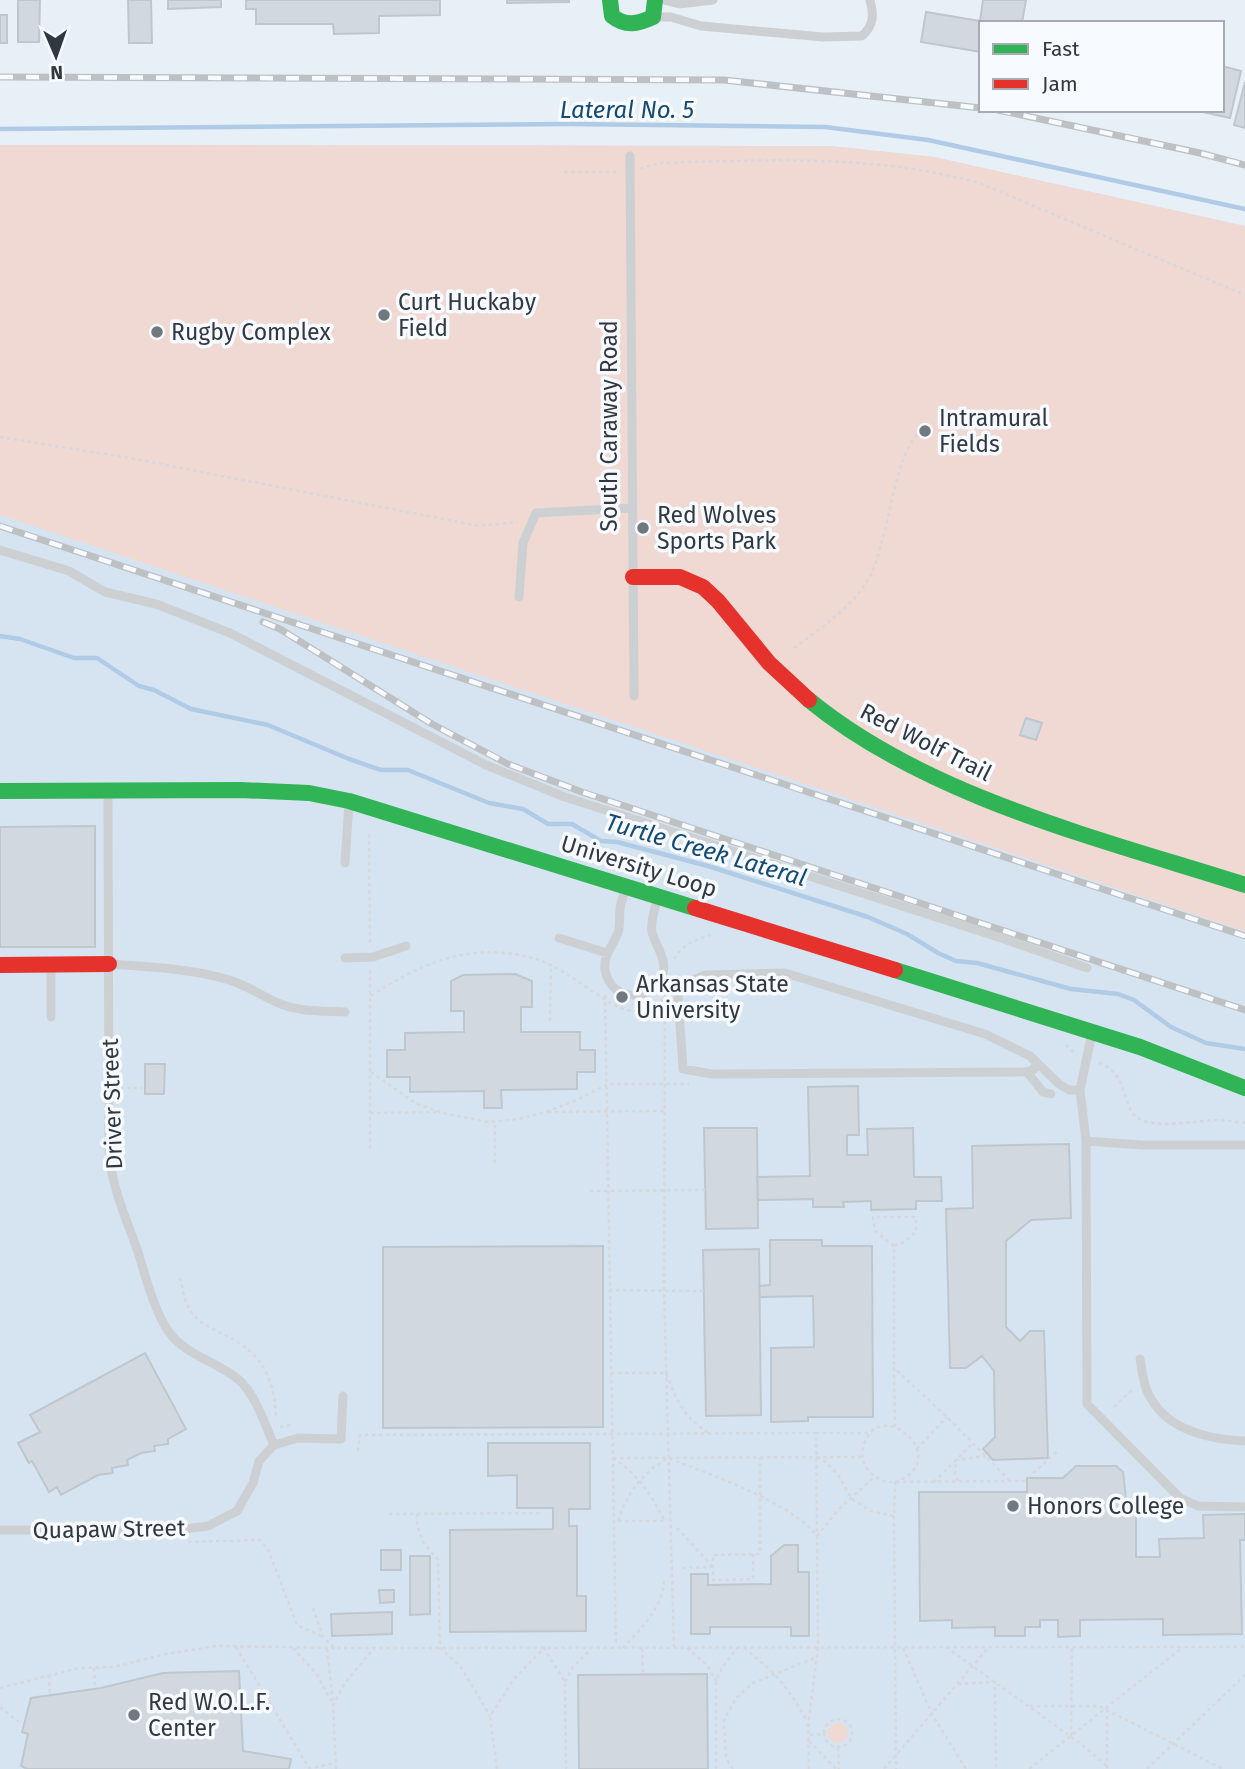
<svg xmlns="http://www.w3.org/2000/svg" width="1245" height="1769" font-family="'Fira Sans',sans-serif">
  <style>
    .built { fill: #d6e4f2 }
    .green { fill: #f0d8d3 }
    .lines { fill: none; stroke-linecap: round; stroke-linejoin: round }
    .stream { stroke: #b0cbe6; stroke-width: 4.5 }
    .building { fill: #d1d8df; stroke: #bfc7ce; stroke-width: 2 }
    .path { stroke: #d6d8db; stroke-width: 2.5; stroke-dasharray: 3.5 3.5; stroke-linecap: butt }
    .lane { stroke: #cdd0d2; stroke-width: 9 }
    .fast { stroke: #30b455; stroke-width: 16 }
    .jam { stroke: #e5322d; stroke-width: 16 }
    .rail-casing { stroke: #bec1c3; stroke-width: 7 }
    .rail { stroke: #f7fafe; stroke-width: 4.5; stroke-dasharray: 13; stroke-linecap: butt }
    .poi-dot { fill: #71787f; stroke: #f7fafe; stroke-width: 2.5 }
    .labels { text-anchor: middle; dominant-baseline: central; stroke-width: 7; stroke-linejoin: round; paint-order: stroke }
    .poi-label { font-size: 23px; fill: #31383f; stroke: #f7fafe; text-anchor: start }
    .street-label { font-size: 23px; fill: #31383f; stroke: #f7fafe }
    .water-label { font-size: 24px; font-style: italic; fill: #124976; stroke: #f7fafe }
  </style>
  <rect width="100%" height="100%" fill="#e7eff7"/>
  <!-- built -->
  <path class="built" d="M0,145L831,146L934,157L1245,226V1769H0Z"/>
  <!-- green -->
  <path class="green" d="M0,145L831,146L934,157L1245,226V931L0,515Z
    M828 1733a10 10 0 1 1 20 0a10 10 0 1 1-20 0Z"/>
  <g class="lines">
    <!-- stream -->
    <path class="stream" d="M0,129L569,124L825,127L928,140L1245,209
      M0,636L20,639L74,658H97L139,686L154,690L191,709L268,725L349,759L381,770H408L489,803L523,809L548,824H572L601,841L617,842L708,866L868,917L907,934L938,953L956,961L977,963L1071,989L1118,994L1134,1000L1171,1027L1206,1043L1245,1049"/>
  </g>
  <!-- building -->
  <path class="building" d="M18,0H40L39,42H18Z
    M128,0H151L152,43H129Z
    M168,0H221V7L168,9Z
    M246,0H440V15L379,16V33L334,34L333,24H256V9H246Z
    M507,0H569V2L507,3Z
    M983,0H1026L1022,23H981V52L921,42L926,12L980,21Z
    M0,15H7V43H0Z
    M1222,66L1241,71L1230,118L1203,112L1222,110Z
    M1245,82V128L1234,125Z
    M1026,718L1042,723L1036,740L1020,735Z
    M95,826V947H0V827Z
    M515,974L532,981V1007H521V1032H580V1050H595V1072H577V1089L501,1090L502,1108H484V1091L410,1092V1077H387V1050H405V1033L464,1032V1011H451V981L463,975Z
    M145,1064H165L164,1094H145Z
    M858,1086L859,1135H847V1155H868L867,1129L913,1128L914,1177H941L942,1201H916V1209L871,1210V1201L843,1202L844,1207H813V1199L758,1200L757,1177L810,1176L808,1087Z
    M704,1128H757L758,1228L706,1229Z
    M1069,1144L1071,1218L1031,1220L1006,1241V1327L1020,1341L1030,1331H1044L1048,1458L993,1460L983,1449L995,1437L994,1371L982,1356L966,1368H950L946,1209L973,1208L972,1146Z
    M770,1240H822V1246H872L873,1417H808V1421L771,1422V1348L814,1347L813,1296L760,1297L759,1286L770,1285Z
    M603,1246V1427L383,1428V1247Z
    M759,1249L761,1415L706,1416L703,1250Z
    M145,1353L186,1429L168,1439V1444L154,1446L155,1451L141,1453L127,1460L128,1465L112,1468L113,1473L98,1475L61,1495L57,1487L49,1492L32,1461L29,1463L18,1443L40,1432L30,1415Z
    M488,1443H590V1509H569V1526H577V1596H586V1631L450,1632V1530L553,1529V1508H517V1475L488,1476Z
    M1076,1466H1116L1123,1472L1126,1499H1136V1557H1160L1159,1539L1204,1538L1203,1515L1245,1514V1540H1240L1242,1634L1163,1635V1619L1080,1620V1636L1058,1637V1620H1040V1627H1025V1636H995V1627L952,1628V1620L920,1621L919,1492H1027V1478H1063Z
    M784,1545H798V1572H809V1636H791V1627H710V1634H691V1574H708V1585L771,1584V1556Z
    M381,1550H401V1570H381Z
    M410,1556H430V1614L410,1615Z
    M379,1590H394V1602L380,1603Z
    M392,1612V1634L332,1636L331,1614Z
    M239,1671L243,1751L291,1759L289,1769H27L21,1766L28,1734L22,1732L31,1698L101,1688L163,1673Z
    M707,1674L708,1769H579L578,1675Z"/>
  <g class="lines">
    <!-- path -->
    <path class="path" d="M640,169L658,163C764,160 876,154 979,183L1245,295
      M564,172H617
      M0,437L130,458L479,526L517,522
      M794,648C824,625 857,605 873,570C889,533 894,453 922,429
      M369,834L370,946
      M674,959C682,945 696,939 711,935
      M370,970V1148
      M665,993L664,1291L674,1648
      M605,995L616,1646
      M371,996C424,961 475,940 539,960C568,969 610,1010 633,1011C644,1012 654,1006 663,1000
      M550,1021L551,965
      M1066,1045L1076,1055
      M1099,1063C1129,1073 1121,1107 1138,1118C1157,1130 1196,1120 1218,1120C1227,1120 1236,1122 1245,1123
      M371,1072L417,1104L447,1114L489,1122L519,1119L546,1112L581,1098L608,1084H689
      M120,1088H142
      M548,1112L664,1111
      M370,1113L437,1112
      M495,1163V1121
      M590,1191L705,1190
      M894,1246L875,1231L873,1217H916V1232L904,1242L894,1246V1368
      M180,1278C183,1288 184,1301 190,1310C198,1323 211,1328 225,1335C262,1353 274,1377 276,1417
      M609,1290L704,1291
      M611,1373H666C677,1401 683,1417 710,1434
      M1114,1407L1133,1389
      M280,1427L291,1425
      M895,1427L894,1368L947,1417L1009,1480
      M917,1449L947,1417
      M358,1451L360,1435L816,1433
      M817,1457L827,1463L839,1476L851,1498L870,1511L894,1516L895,1482
      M613,1458L862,1457
      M613,1458C638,1474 651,1495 665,1521
      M958,1481L955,1475L956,1460L986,1456
      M895,1482C955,1461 882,1394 864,1444C858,1462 869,1476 886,1482L1024,1481L1057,1452
      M934,1482L973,1443
      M389,1514L541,1513
      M417,1514V1525L423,1542L438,1560L440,1648L461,1667L490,1716
      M894,1516L896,1769
      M618,1521C627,1493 643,1472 668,1458C707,1473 793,1503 817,1536L838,1510L874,1477
      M618,1521H667
      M677,1528L713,1567
      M188,1542L260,1540L268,1549L297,1625L323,1637
      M753,1554V1579L713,1580V1555L760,1554V1457
      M682,1568L713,1567
      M313,1608L323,1637L335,1648H374
      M236,1647L309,1768
      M946,1647L1081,1744L1107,1766
      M293,1648L318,1676L333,1705
      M623,1648C640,1629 663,1608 664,1581
      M642,1648L643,1674
      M687,1648L707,1665L716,1681
      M744,1648C775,1672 788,1687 807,1721
      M903,1648L932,1714L966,1769
      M327,1649L333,1702
      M94,1668L95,1686
      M49,1675L50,1694
      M565,1682L573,1667L591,1649
      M958,1684L995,1682L996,1769
      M0,1688L79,1668L113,1667L166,1654L217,1646L335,1648
      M1030,1706H1099L1223,1769
      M0,1707L20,1723
      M1107,1709V1769
      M824 1733a14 14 0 1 1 28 0a14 14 0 1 1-28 0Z
      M810,1735L824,1734
      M1071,1736L1072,1647
      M809,1741L836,1769
      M838,1747L839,1769
      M308,1769L335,1763
      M336,1769L333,1705L345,1683L374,1648L1245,1647
      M497,1769L490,1716L514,1679L544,1648L565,1682L566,1769
      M716,1769V1681L722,1668L737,1648
      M733,1769L726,1758L724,1720L736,1698L753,1683L817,1657
      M809,1769L808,1726L818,1647L816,1433H872
      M884,1769L989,1647
      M1029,1769L1183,1647
      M1147,1769L1245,1675"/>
    <!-- lane -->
    <path class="lane" d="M665,0L679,4L713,0
      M654,17H671L701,26L823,37L862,36C874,25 874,15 870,0
      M630,156L634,696
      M0,550L69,571L105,592L156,604L230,633L486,765L562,796L1001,938L1087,968
      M519,597L523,543L536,513L632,508
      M108,793L109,1149C110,1184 127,1220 138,1252C145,1275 155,1313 169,1332C186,1356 217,1361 239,1380C256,1395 265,1425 274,1445
      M345,863L349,802
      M626,888C624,895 621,901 620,909C619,917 621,928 617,935C612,947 603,956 605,970C611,1003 654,1003 663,973C667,959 655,945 652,932C650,922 655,909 657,900
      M559,938L607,953
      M345,958L373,957L406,946
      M110,964C148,967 185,968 222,978C242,982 258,994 276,1002C296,1012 323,1011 345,1012
      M51,967V1017
      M1092,1033L1080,1090L1086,1141L1087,1404L1180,1498L1198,1506L1245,1507
      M1036,1064L1034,1069L1027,1072L712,1074L683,1069L678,995L684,984L705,975L785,973L985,1034L1030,1056L1059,1084L1069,1090H1080
      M1027,1072L1043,1092L1051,1094
      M1086,1141L1142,1145H1245
      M1140,1359C1142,1369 1143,1382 1147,1391C1164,1430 1207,1439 1245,1441
      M0,1530H176L208,1526L237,1511L253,1483L259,1461L274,1445L298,1438L341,1439L343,1396"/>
    <!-- fast -->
    <path class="fast" d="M610,0L612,16C626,27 638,24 653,17L655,0
      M809,700C927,797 1101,839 1245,885
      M0,791L240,790L309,793L349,801L695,908
      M895,970L1140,1047L1245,1088"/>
    <!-- jam -->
    <path class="jam" d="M633,577H680L703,587L718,601L769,663L809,700
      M695,908L895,970
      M0,965L109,964"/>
    <!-- rail casing -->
    <g class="rail-casing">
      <path id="rail" d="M0,77L724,80L981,108
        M998,110L1200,153L1245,165
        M0,526L1245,936
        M263,622L280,629L432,724L508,764L582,792L1245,1010"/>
    </g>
    <!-- rail -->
    <use href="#rail" class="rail"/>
  </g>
  <!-- markers -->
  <g class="poi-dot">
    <circle cx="384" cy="315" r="7"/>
    <circle cx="157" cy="332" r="7"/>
    <circle cx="925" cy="431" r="7"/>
    <circle cx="643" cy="528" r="7"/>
    <circle cx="622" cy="997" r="7"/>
    <circle cx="1013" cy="1506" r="7"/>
    <circle cx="134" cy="1715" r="7"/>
  </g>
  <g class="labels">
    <!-- poi labels -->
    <g class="poi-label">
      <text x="398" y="302">Curt Huckaby<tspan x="398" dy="26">Field</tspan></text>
      <text x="171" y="332">Rugby Complex</text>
      <text x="939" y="418">Intramural<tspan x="939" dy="26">Fields</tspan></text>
      <text x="657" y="515">Red Wolves<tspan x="657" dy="26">Sports Park</tspan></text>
      <text x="636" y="984">Arkansas State<tspan x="636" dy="26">University</tspan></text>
      <text x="1027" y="1506">Honors College</text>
      <text x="148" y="1702">Red W.O.L.F.<tspan x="148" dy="26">Center</tspan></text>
    </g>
    <!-- street labels -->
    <g class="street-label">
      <text transform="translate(609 426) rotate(-90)">South Caraway Road</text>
      <text transform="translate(926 742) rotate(27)">Red Wolf Trail</text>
      <text transform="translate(639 866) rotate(17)">University Loop</text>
      <text transform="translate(112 1104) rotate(-92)">Driver Street</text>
      <text transform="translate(109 1529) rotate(-1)">Quapaw Street</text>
    </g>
    <!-- water labels -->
    <g class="water-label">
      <text x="627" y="110">Lateral No. 5</text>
      <text transform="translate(706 850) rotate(16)">Turtle Creek Lateral</text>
    </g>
  </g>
  <!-- legend -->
  <rect x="979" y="21" width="245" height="91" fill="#f7fafe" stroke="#a8acb2" stroke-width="2"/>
  <rect x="993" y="44" width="35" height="10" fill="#30b455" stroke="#a8acb2" stroke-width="2"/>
  <text x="1042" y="56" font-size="21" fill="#31383f">Fast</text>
  <rect x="993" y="79" width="35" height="10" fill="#e5322d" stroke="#a8acb2" stroke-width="2"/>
  <text x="1042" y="91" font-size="21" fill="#31383f">Jam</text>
  <!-- north arrow -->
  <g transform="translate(56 56) rotate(178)" stroke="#f7fafe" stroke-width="5" paint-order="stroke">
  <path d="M0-5L12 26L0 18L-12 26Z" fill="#31383f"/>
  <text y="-10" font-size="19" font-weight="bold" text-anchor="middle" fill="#31383f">N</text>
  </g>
</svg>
